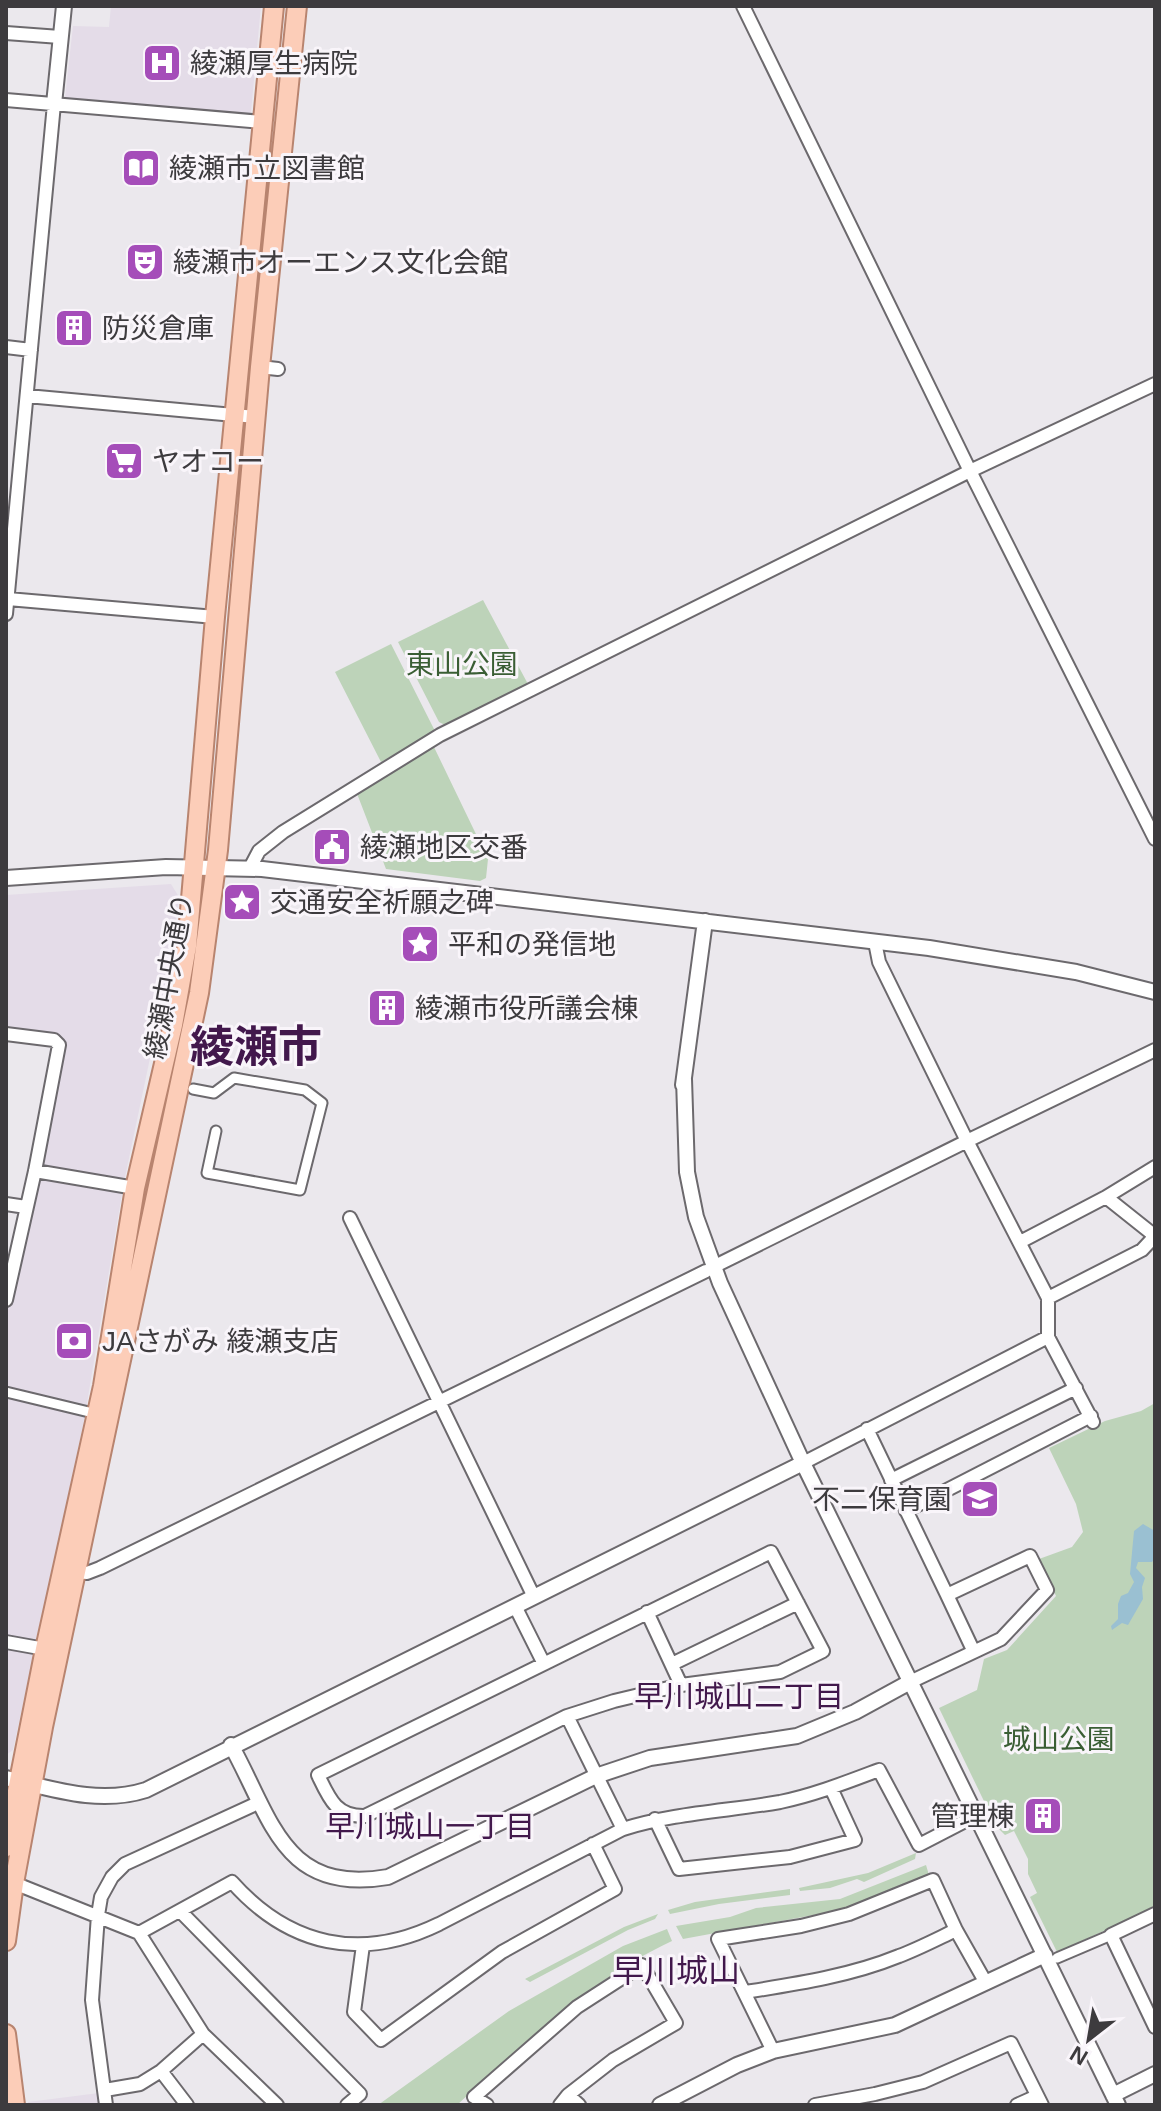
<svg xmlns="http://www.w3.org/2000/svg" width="1161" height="2111" font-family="Helvetica,'Noto Sans JP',sans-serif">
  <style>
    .built { fill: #e4dce8 }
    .green { fill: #bdd3b9 }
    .water { fill: #9ac0d2 }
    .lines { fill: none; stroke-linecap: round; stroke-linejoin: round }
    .pedestrian-casing { stroke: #6c696d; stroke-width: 13 }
    .minor-casing { stroke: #6c696d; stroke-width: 16 }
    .tertiary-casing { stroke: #6c696d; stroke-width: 18 }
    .primary-casing { stroke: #b8846f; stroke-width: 22 }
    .pedestrian { stroke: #fff; stroke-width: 9 }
    .minor { stroke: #fff; stroke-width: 12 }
    .tertiary { stroke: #fff; stroke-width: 14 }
    .primary { stroke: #fccdb8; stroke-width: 18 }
    .labels { text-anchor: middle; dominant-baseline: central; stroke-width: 6; stroke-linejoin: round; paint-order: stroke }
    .poi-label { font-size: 28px; fill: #3d3b3e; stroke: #f9f5fa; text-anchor: start }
    .park-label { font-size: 28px; fill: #3a5e34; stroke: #f9f5fa }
    .street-label { font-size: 28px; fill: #3d3b3e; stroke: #f9f5fa }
    .neighbourhood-label { font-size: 30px; fill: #42184c; stroke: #f9f5fa }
    .quarter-label { font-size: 32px; fill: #42184c; stroke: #f9f5fa }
    .town-label { font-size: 44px; font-weight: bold; fill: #42184c; stroke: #f9f5fa }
  </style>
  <rect width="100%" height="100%" fill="#ebe8ed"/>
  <!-- built -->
  <path class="built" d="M111,6H261L251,112L245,117L70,101L65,98L73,26L109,27Z
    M171,884L179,897L171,958L124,1182L85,1415L50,1583L32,1654L33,1658L13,1750L6,1755V1300L59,1045L6,1034V895Z
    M99,2093L100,2105H28V2102Z"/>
  <!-- green -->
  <path class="green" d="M483,600L529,686L445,725L439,722L398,642Z
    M391,644L435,731L381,762L335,672Z
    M433,745L488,859L486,878L480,881L386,869L356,791Z
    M1155,1403V1908L1057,1952L1030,1897L1037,1893L1028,1874V1859L1014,1831L1005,1835L996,1826L939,1708L977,1690L984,1659L1007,1650L1056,1596L1039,1559L1072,1547L1083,1532L1076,1504L1049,1448L1105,1421L1141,1411Z
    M916,1853L915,1859L864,1882L857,1879L830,1888L800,1891L799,1888L868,1873Z
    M926,1865L929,1875L869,1901L830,1912L683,1939L676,1926L730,1917L756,1908L840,1899Z
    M790,1889V1895L719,1904L670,1914L668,1910L695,1902Z
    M658,1914L655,1919L628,1930L530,1982L525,1979L624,1927Z
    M667,1929L672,1941C590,1979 523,2045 457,2105H378L509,2011L623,1946Z"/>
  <!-- water -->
  <path class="water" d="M1143,1524L1155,1531V1558L1152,1562H1138L1136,1568L1145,1578L1142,1587L1143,1599L1128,1625L1122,1623L1112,1630L1111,1626L1118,1619V1604L1121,1596L1128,1593L1134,1582L1130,1574L1134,1531Z"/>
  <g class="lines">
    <!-- pedestrian casing -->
    <g class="pedestrian-casing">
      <path id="pedestrian" d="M193,1089L214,1093L234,1078L305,1090L322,1103L300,1190L207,1173L216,1131
        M6,1392L89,1412
        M1057,1958L1111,1935"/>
    </g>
    <!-- minor casing -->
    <g class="minor-casing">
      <path id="minor" d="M743,6L970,471L1155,839
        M6,33L60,37
        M6,100L263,122
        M6,347L31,350
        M260,367L278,369
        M27,396L256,417
        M8,599L215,617
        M6,614L54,104
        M250,868L259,851L283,832L440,735L970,471L1155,384
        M6,1034L54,1040L59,1045L35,1171L6,1300
        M35,1171L135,1188
        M6,1204L26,1207
        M350,1218L534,1597
        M1020,1242L1106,1197L1155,1167
        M713,1267L967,1141L879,962L875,942
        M1048,1298L1142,1250L1155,1236L1106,1197
        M1093,1422L1048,1337V1298L967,1141L1155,1050
        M867,1429L947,1595L1030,1556L1047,1590L1001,1639L910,1682
        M803,1463L1048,1337
        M891,1480L1076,1388
        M906,1511L1091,1416
        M771,1552L823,1651L780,1672L681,1685L614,1701L567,1716L365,1816C336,1817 329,1798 318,1775Z
        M77,1572L87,1573L100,1568L706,1271
        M947,1595L973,1650
        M515,1606L543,1662
        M647,1612L681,1685
        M6,1642L45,1649
        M672,1664L798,1603
        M567,1716L623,1829
        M655,1819L679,1869L790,1857L855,1840L831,1788
        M14,1883L139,1933L203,2034L277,2105
        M180,1911L360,2094L347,2105
        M1155,1914L1111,1935L1155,2027
        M139,1933L232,1882C289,1946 361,1962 439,1924L623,1829C674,1813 728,1811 780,1802C814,1795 847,1782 879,1770L919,1845L977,1815
        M363,1945L354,2012L381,2040L502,1952L615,1889L593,1844
        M745,1992C796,1984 850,1976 899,1956C918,1949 937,1939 956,1930
        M773,2051L718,1939L801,1926L849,1914L933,1880L956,1930L986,1983
        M161,2071L187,2105
        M105,2090L140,2084L161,2071L203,2034
        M106,2105L92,2000L98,1915L101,1897L112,1877L125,1864L260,1802
        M487,2105L474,2097L577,2007L642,1965L676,2023L613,2060L568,2095
        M560,2105L568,2095L579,2105
        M815,2105L875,2094L923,2082L1011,2043L1042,2105
        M1017,2105L1037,2096"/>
    </g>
    <!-- tertiary casing -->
    <g class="tertiary-casing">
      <path id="tertiary" d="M54,104L64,6
        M6,878L166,867L262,869L929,948L1076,972L1155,992
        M684,1079L687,1172L696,1217L720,1283L803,1463L1118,2105
        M683,1085L705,921
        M231,1745C272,1819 283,1895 388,1877L596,1776L650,1758L797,1736L855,1712L910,1682
        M6,1778C53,1789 99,1805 146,1790L803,1463
        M1113,2095L1155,2074
        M660,2105L737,2065L773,2051L895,2025L1045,1955"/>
    </g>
    <!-- primary casing -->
    <g class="primary-casing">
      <path id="primary" d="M6,1847L45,1649L103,1386L135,1188L173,1025L187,946L215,617L274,6
        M6,1941L14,1883L43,1727L199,993L218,850L260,367L297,6
        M6,2034L15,2105"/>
    </g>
    <!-- pedestrian -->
    <use href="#pedestrian" class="pedestrian"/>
    <!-- minor -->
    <use href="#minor" class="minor"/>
    <!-- tertiary -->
    <use href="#tertiary" class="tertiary"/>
    <!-- primary -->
    <use href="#primary" class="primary"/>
  </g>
  <!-- icons -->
  <defs>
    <g id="hospital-square" transform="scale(2)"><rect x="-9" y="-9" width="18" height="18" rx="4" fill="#a54db9" stroke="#f9f5fa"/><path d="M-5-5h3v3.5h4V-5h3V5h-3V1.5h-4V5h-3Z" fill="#fff"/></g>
    <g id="library-square" transform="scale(2)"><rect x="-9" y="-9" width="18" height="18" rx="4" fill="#a54db9" stroke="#f9f5fa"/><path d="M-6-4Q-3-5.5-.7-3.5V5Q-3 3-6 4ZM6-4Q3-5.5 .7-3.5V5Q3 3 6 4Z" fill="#fff"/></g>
    <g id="theatre-square" transform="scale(2)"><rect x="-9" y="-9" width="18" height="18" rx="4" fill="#a54db9" stroke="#f9f5fa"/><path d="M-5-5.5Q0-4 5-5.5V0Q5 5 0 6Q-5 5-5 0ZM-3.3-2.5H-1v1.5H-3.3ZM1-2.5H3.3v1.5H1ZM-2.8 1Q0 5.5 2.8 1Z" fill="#fff"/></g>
    <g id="building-square" transform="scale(2)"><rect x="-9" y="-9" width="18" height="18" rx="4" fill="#a54db9" stroke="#f9f5fa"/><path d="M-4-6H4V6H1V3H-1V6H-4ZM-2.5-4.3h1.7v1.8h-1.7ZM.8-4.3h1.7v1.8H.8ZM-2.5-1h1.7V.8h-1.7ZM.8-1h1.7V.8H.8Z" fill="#fff"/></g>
    <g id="supermarket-square" transform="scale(2)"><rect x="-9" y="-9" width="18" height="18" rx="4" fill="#a54db9" stroke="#f9f5fa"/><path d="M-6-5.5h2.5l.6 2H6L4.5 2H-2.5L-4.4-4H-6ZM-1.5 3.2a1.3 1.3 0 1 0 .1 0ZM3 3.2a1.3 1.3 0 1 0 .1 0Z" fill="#fff"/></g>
    <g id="civic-square" transform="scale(2)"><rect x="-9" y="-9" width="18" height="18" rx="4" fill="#a54db9" stroke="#f9f5fa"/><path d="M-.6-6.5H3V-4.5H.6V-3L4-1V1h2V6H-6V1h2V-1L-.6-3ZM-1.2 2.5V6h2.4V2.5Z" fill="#fff"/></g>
    <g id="sight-square" transform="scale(2)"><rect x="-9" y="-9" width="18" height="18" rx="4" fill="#a54db9" stroke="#f9f5fa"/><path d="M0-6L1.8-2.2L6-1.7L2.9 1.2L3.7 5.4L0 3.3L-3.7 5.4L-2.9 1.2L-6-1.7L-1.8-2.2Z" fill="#fff"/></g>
    <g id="bank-square" transform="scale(2)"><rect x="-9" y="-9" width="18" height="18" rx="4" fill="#a54db9" stroke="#f9f5fa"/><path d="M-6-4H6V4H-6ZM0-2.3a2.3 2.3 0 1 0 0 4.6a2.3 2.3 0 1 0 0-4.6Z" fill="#fff"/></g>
    <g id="school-square" transform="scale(2)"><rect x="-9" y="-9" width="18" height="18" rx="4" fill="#a54db9" stroke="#f9f5fa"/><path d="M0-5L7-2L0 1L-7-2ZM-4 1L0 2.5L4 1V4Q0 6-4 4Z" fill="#fff"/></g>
  </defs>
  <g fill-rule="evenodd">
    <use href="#hospital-square" x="162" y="63"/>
    <use href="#library-square" x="141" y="168"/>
    <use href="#theatre-square" x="145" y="262"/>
    <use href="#building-square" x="74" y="328"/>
    <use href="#supermarket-square" x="124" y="461"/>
    <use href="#civic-square" x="332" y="847"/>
    <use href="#sight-square" x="242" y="902"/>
    <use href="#sight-square" x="420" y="944"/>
    <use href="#building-square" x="387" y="1008"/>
    <use href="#bank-square" x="74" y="1341"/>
    <use href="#school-square" x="980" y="1499"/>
    <use href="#building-square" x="1043" y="1816"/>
  </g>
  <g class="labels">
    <!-- poi labels -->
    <g class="poi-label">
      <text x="190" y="63">綾瀬厚生病院</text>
      <text x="169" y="168">綾瀬市立図書館</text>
      <text x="173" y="262">綾瀬市オーエンス文化会館</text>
      <text x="102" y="328">防災倉庫</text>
      <text x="152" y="461">ヤオコー</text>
      <text x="360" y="847">綾瀬地区交番</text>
      <text x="270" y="902">交通安全祈願之碑</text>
      <text x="448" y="944">平和の発信地</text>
      <text x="415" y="1008">綾瀬市役所議会棟</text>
      <text x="102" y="1341">JAさがみ 綾瀬支店</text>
      <text x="952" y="1499" text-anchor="end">不二保育園</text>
      <text x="1015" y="1816" text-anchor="end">管理棟</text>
    </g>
    <!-- park labels -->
    <g class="park-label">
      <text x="462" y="664">東山公園</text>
      <text x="1059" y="1739">城山公園</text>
    </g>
    <!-- street labels -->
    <g class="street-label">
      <text transform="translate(169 976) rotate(-80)">綾瀬中央通り</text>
    </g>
    <!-- neighbourhood labels -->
    <g class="neighbourhood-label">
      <text x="739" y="1696">早川城山二丁目</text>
      <text x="430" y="1826">早川城山一丁目</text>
    </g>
    <!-- quarter labels -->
    <g class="quarter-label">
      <text x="676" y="1971">早川城山</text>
    </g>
    <!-- town labels -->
    <g class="town-label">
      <text x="256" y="1046">綾瀬市</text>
    </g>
  </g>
  <!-- border -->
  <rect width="1161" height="2111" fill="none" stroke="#3d3b3e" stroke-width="16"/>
  <!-- north arrow -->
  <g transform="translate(1089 2039) rotate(211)" stroke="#f9f5fa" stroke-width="6" paint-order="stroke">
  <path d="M0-6L14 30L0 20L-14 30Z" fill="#3d3b3e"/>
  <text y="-12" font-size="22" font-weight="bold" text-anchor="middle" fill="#3d3b3e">N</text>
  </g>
</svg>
